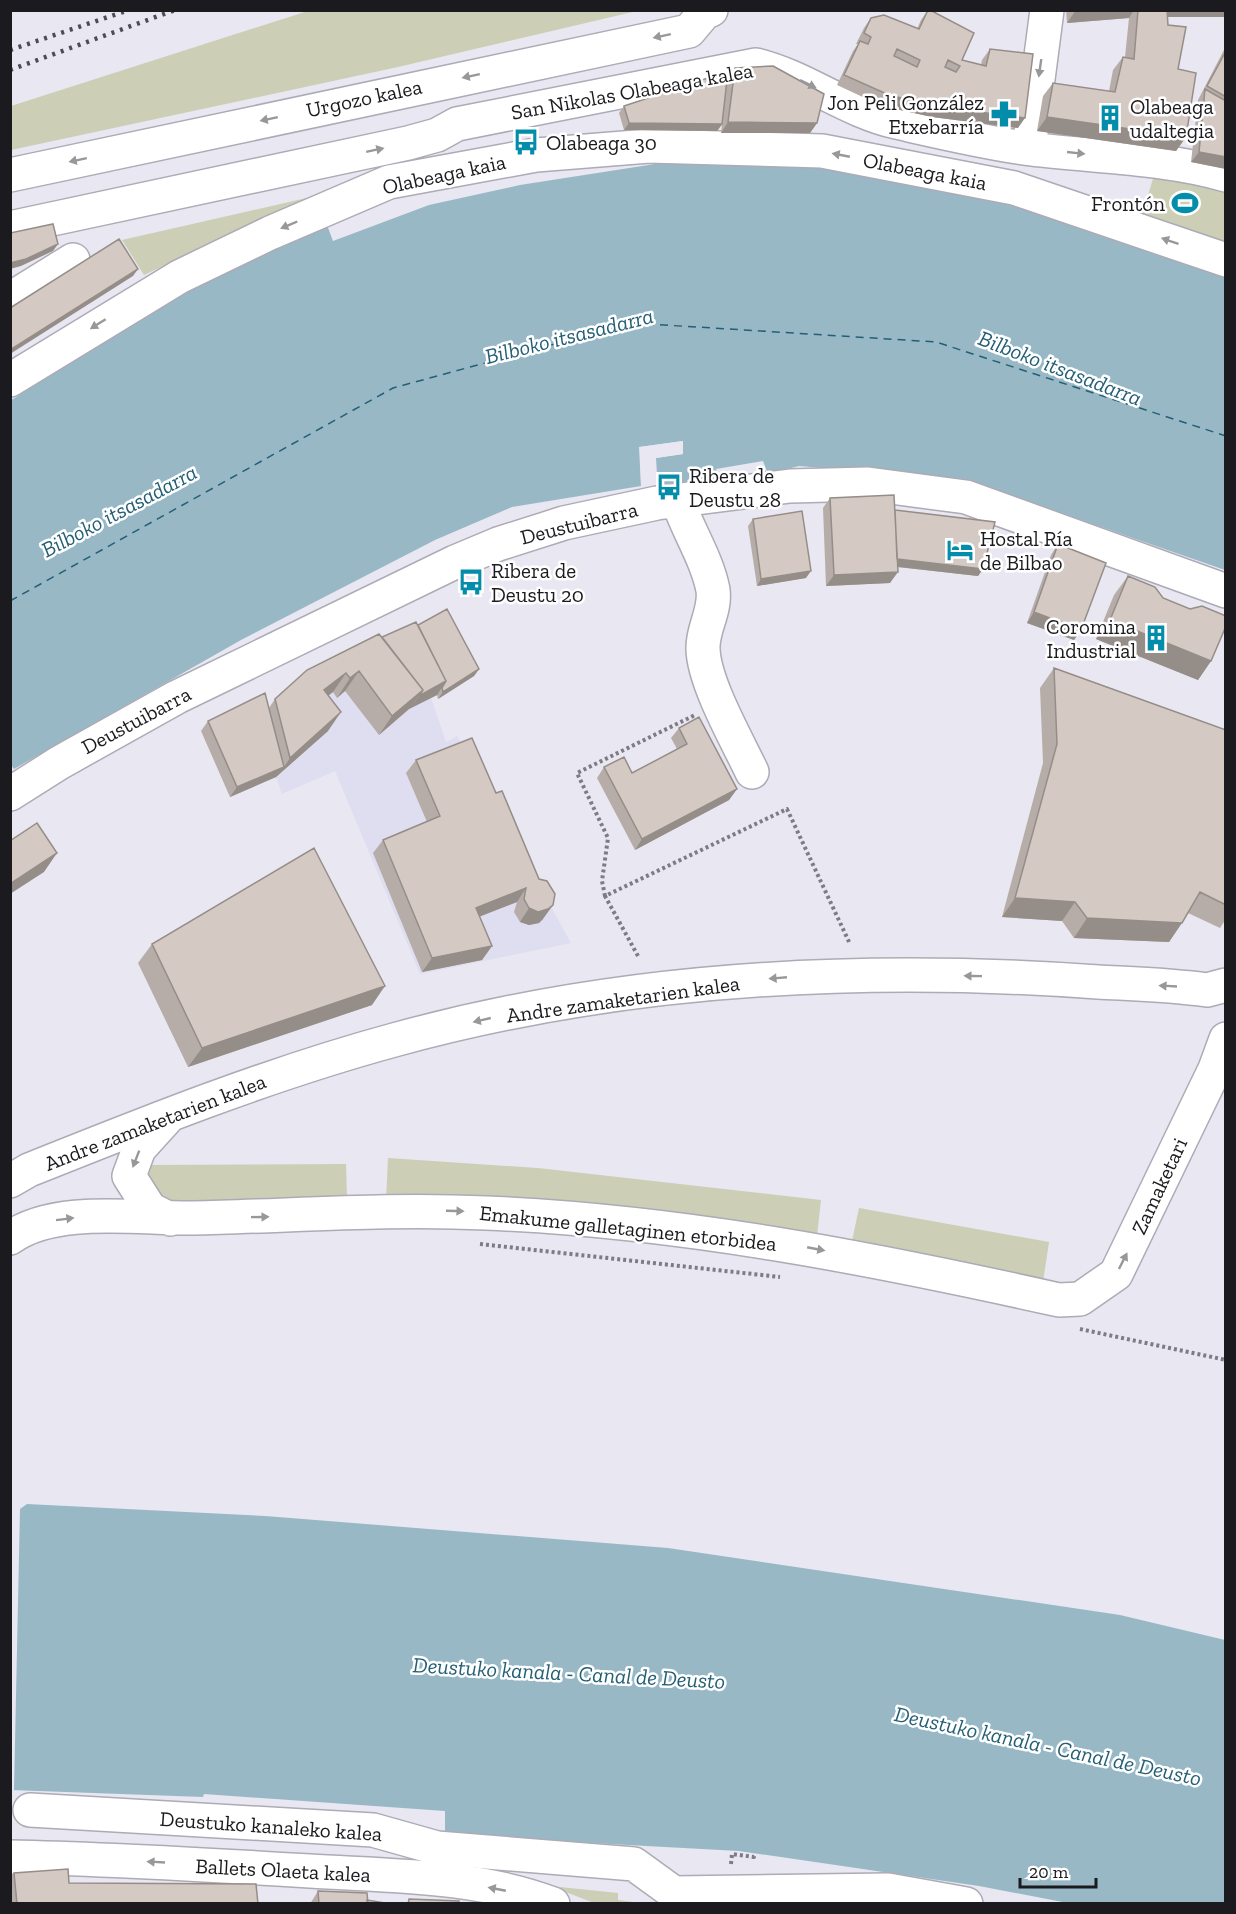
<svg xmlns="http://www.w3.org/2000/svg" width="1236" height="1914" font-family="'Zilla Slab',serif">
  <style>
    .built { fill: #dfddf0 }
    .green { fill: #cccfb5 }
    .water { fill: #98b8c6 }
    .pier { fill: #e8e7f2 }
    .lines { fill: none; stroke-linecap: round; stroke-linejoin: round }
    .ferry { stroke: #245f75; stroke-width: 1.5; stroke-dasharray: 8 6; stroke-linecap: butt }
    .minor-casing { stroke: #acabb6; stroke-width: 36 }
    .major-casing { stroke: #acabb6; stroke-width: 36 }
    .path { stroke: #7d7c84; stroke-width: 4; stroke-dasharray: 3 3; stroke-linecap: butt }
    .minor { stroke: #fff; stroke-width: 33 }
    .major { stroke: #fff; stroke-width: 33 }
    .rail { stroke: #4c4c51; stroke-width: 4.5; stroke-dasharray: 3 6; stroke-linecap: butt }
    .wall { fill: #b7ada8 }
    .shaded-wall { fill: #958d88 }
    .building { fill: #d5c9c3; stroke: #958d88; stroke-width: 1.5; fill-rule: evenodd }
    .oneway { fill: #98989a }
    .labels { text-anchor: middle; dominant-baseline: central; stroke-width: 5; stroke-linejoin: round; paint-order: stroke }
    .street-label { font-size: 21px; fill: #1b1b1f; stroke: #fff }
    .poi-label { font-size: 21px; fill: #1b1b1f; stroke: #fff; text-anchor: start }
    .water-label { font-size: 22px; font-style: italic; fill: #245f75; stroke: #fff }
  </style>
  <rect width="100%" height="100%" fill="#e8e7f2"/>
  <!-- built -->
  <path class="built" d="M331,670L379,735L409,709L431,698L446,742L457,736L571,943L420,974L335,771L282,794L276,777L328,731L293,689Z"/>
  <!-- green -->
  <path class="green" d="M311,10L637,11L398,67L11,150V106Z
    M1180,174L1225,191V245L1142,216L1154,175Z
    M311,197L144,275L122,240Z
    M388,1158L538,1168L821,1200L817,1236L386,1201Z
    M346,1164L347,1198L172,1203L151,1199L142,1165Z
    M859,1208L1049,1242L1043,1282L852,1241Z
    M550,1886L618,1893V1900L641,1903H594Z"/>
  <!-- water -->
  <path class="water" d="M694,162L810,165L1013,198L1225,274V570L1012,496L924,477L799,466L768,474L763,461L716,469L718,478L657,485L656,458L683,454V441L640,447L641,486L512,507L435,540L241,640L14,769L10,764V401L136,319L210,279L327,225L333,241L429,205L520,185L655,164Z
    M27,1504L265,1516L668,1548L1120,1615L1225,1640V1903H1068L979,1886L739,1851L445,1835V1811L204,1794L203,1797L11,1790V1509H20Z"/>
  <!-- pier -->
  <path class="pier" d="M683,441V454L656,458L657,485H654V456L680,452V445L642,449L644,486H641L639,447Z
    M11,1509H20L14,1790H10Z"/>
  <g class="lines">
    <!-- ferry -->
    <path class="ferry" d="M10,601L393,388L632,323L936,342L1226,436"/>
    <!-- minor casing -->
    <g class="minor-casing">
      <path id="minor" d="M1029,148L1047,10
        M10,175L689,31L705,12L711,10
        M10,228L408,143L437,135L457,124L756,65C805,77 847,111 896,122C940,132 986,143 1031,149C1096,157 1162,157 1226,175
        M10,299L73,260
        M10,380L179,277L270,233L389,182L536,155L649,146L822,151L1014,188L1226,260
        M678,501C688,531 707,559 713,590C716,611 702,629 703,649C704,683 737,740 752,772
        M10,794L59,763L177,697L455,562L498,544L564,523L657,503L790,486L868,484L966,497L1226,591
        M168,1117L139,1149L129,1176L150,1209L170,1219
        M10,1181L29,1170C149,1122 269,1074 394,1040C622,977 863,965 1098,982C1135,984 1171,985 1207,990L1226,985
        M10,1238C55,1205 140,1219 193,1218C291,1216 389,1208 486,1213C680,1221 871,1258 1059,1300L1080,1299L1116,1274L1215,1069L1226,1039
        M30,1810L373,1830L437,1848L634,1864L674,1893L888,1890L966,1904"/>
    </g>
    <!-- major casing -->
    <g class="major-casing">
      <path id="major" d="M10,1857C111,1859 211,1865 310,1871C391,1876 477,1875 553,1904"/>
    </g>
    <!-- path -->
    <path class="path" d="M605,896L602,881L608,838L577,773L695,715
      M638,956L605,896L787,809L850,944
      M480,1244L780,1277
      M1080,1329L1226,1360
      M731,1864L732,1854L754,1857V1854"/>
    <!-- minor -->
    <use href="#minor" class="minor"/>
    <!-- major -->
    <use href="#major" class="major"/>
    <!-- rail -->
    <path class="rail" d="M10,50L129,10
      M10,70L175,10"/>
  </g>
  <!-- wall -->
  <path class="wall" d="M928,10L962,60L981,65L982,60L990,49L1018,128L932,117L882,106L837,85L853,51L858,44H856L864,28L871,18L917,29L921,20Z
    M1066,10H1226V17H1167L1168,25L1178,69L1186,137L1176,151L1037,131L1043,96L1053,83L1109,91L1113,70L1123,57H1125L1129,18L1067,23Z
    M1226,46V169L1191,162L1198,100Z
    M735,68L817,123L810,133H721L722,125L717,131L624,130L619,113L624,106L724,79L727,80Z
    M830,498L895,510L983,569L978,576L897,567L890,583L826,586L823,508Z
    M753,519L806,578L757,586L748,526Z
    M1058,544L1081,630L1074,640L1027,623L1051,555Z
    M1128,576L1211,661L1198,680L1096,639L1114,595Z
    M418,625L479,669L474,676L438,699L437,695L409,709L379,735L345,691L337,698L333,692L328,696V731L276,777L230,797L201,731L208,721L269,708L275,699L382,637Z
    M1054,668L1226,730V919L1220,928L1188,913L1169,942L1074,938L1062,921L1002,917L1043,763L1040,688Z
    M679,728L737,789L729,800L635,850L597,778L604,767L632,773L677,749L671,738Z
    M472,738L543,919L539,923L529,925L520,922L514,912L517,902L479,916L492,946L482,960L422,972L373,853L383,840L427,822L406,773L416,760Z
    M152,944L372,1005L188,1067L138,963Z
    M14,1873L69,1883L258,1904H10V1877Z
    M318,1891L367,1900L391,1904H310Z"/>
  <!-- shaded-wall -->
  <path class="shaded-wall" d="M1076,10H1134L1129,18L1067,23Z
    M1162,10H1226V17H1157Z
    M889,95L1025,118L1018,128L932,117L882,106Z
    M1047,117L1186,137L1176,151L1037,131Z
    M728,122L817,123L810,133H721Z
    M629,123L722,124L717,131L624,130Z
    M1199,152L1226,157V169L1191,162Z
    M58,244L53,251L21,266L10,269V263Z
    M138,269L133,276L10,354V350Z
    M895,559L983,569L978,576L890,566Z
    M811,571L806,578L757,586L761,579Z
    M898,572L890,583L826,586L834,575Z
    M1034,612L1081,630L1074,640L1027,623Z
    M1110,620L1211,661L1198,680L1096,639Z
    M479,669L474,676L438,699L443,692Z
    M359,671L345,691L337,698L350,678Z
    M346,673L333,692L310,709L324,690Z
    M446,681L437,695L409,709L419,696Z
    M423,690L409,709L379,735L392,716Z
    M341,712L328,731L276,777L230,797L237,787L284,767L290,758Z
    M737,789L729,800L635,850L642,839Z
    M57,853L44,872L10,894V884Z
    M526,888L517,902L466,922L476,908Z
    M1015,898L1075,902L1062,921L1002,917Z
    M553,905L543,919L539,923L529,925L520,922L529,908Z
    M1087,918L1182,923L1169,942L1074,938Z
    M492,946L482,960L422,972L432,958Z
    M385,986L372,1005L188,1067L202,1048Z"/>
  <!-- building -->
  <path class="building" d="M928,10H930L974,33L962,60L986,66L990,49L1033,54L1025,118L939,107L889,95L844,75L860,41L868,44L871,37L864,33L871,18L884,15L919,29ZM897,49L920,60L917,67L894,56ZM948,60L960,66L956,72L945,67Z
    M1138,10H1167L1168,25L1186,27L1178,69L1196,73L1186,137L1047,117L1053,83L1115,92L1123,57L1134,59Z
    M1226,51V97L1207,86Z
    M773,66L824,94L817,123L728,122L735,68Z
    M723,73L724,79L727,80L722,124L629,123L624,106Z
    M1205,89L1226,101V157L1199,152Z
    M53,224L58,244L26,259L10,263V233Z
    M119,239L138,269L10,350V308Z
    M894,495L898,572L834,575L830,498Z
    M895,510L995,522L983,569L897,559Z
    M802,511L811,571L761,579L753,519Z
    M1058,544L1106,563L1081,630L1034,612Z
    M1128,576L1155,587L1163,598L1190,609L1202,606L1226,616V626L1211,661L1110,620Z
    M447,609L479,669L443,692L442,688L446,681L418,625Z
    M416,622L446,681L419,696L423,690L382,637Z
    M379,634L423,690L392,716L359,671L350,678L346,673L324,690L341,712L290,758L275,699L307,670Z
    M1054,668L1226,730V905L1200,892L1182,923L1087,918L1075,902L1015,898L1057,744Z
    M265,693L284,767L237,787L208,721Z
    M699,717L737,789L642,839L604,767L624,757L632,773L687,744L679,728Z
    M472,738L496,793L502,791L539,879L547,881L555,894L553,905L548,909L538,912L529,908L524,899L526,888L476,908L492,946L432,958L383,840L440,816L416,760Z
    M37,823L57,853L10,884V841Z
    M314,848L385,986L202,1048L152,944Z
    M68,1869L69,1883L256,1884L258,1904H17L14,1873Z
    M318,1891L367,1893L368,1904H319Z
    M409,1899L459,1901V1904H408Z
    M367,1900L391,1904H367Z"/>
  <!-- one-way arrows -->
  <defs><path id="oneway-solid" d="M-6-.8H1V-3.2L6.5 0L1 3.2V.8H-6Z" transform="scale(1.5)"/></defs>
  <g class="oneway">
    <use href="#oneway-solid" transform="translate(662 36) rotate(168)"/>
    <use href="#oneway-solid" transform="translate(1040 68) rotate(98)"/>
    <use href="#oneway-solid" transform="translate(471 76) rotate(168)"/>
    <use href="#oneway-solid" transform="translate(808 84) rotate(26)"/>
    <use href="#oneway-solid" transform="translate(269 119) rotate(168)"/>
    <use href="#oneway-solid" transform="translate(375 150) rotate(-12)"/>
    <use href="#oneway-solid" transform="translate(1076 153) rotate(6)"/>
    <use href="#oneway-solid" transform="translate(841 155) rotate(-169)"/>
    <use href="#oneway-solid" transform="translate(78 160) rotate(168)"/>
    <use href="#oneway-solid" transform="translate(289 225) rotate(157)"/>
    <use href="#oneway-solid" transform="translate(1170 241) rotate(-161)"/>
    <use href="#oneway-solid" transform="translate(98 324) rotate(148)"/>
    <use href="#oneway-solid" transform="translate(973 976) rotate(-179)"/>
    <use href="#oneway-solid" transform="translate(778 978) rotate(175)"/>
    <use href="#oneway-solid" transform="translate(1168 986) rotate(-177)"/>
    <use href="#oneway-solid" transform="translate(482 1020) rotate(167)"/>
    <use href="#oneway-solid" transform="translate(136 1159) rotate(111)"/>
    <use href="#oneway-solid" transform="translate(455 1211) rotate(2)"/>
    <use href="#oneway-solid" transform="translate(260 1217) rotate(-1)"/>
    <use href="#oneway-solid" transform="translate(65 1219) rotate(-7)"/>
    <use href="#oneway-solid" transform="translate(816 1249) rotate(11)"/>
    <use href="#oneway-solid" transform="translate(1123 1261) rotate(-63)"/>
    <use href="#oneway-solid" transform="translate(156 1862) rotate(-177)"/>
    <use href="#oneway-solid" transform="translate(497 1889) rotate(-169)"/>
  </g>
  <!-- icons -->
  <defs>
    <g id="pharmacy-bare" transform="scale(2.07)"><path d="M-2-6h4v4h4v4h-4v4h-4v-4h-4v-4h4Z" fill="#048dab" stroke="#fff" stroke-width="2.5" paint-order="stroke"/></g>
    <g id="building-bare" transform="scale(2.07)"><path d="M-4-6H4V6H1V3H-1V6H-4ZM-2.5-4.3h1.7v1.8h-1.7ZM.8-4.3h1.7v1.8H.8ZM-2.5-1h1.7V.8h-1.7ZM.8-1h1.7V.8H.8Z" fill="#048dab" stroke="#fff" stroke-width="2.5" paint-order="stroke"/></g>
    <g id="bus-bare" transform="scale(2.07)"><path d="M-5-6H5V4H4V6H2V4H-2V6H-4V4H-5ZM-3.5-4V0h7V-4ZM-3.5 1.2v1.5H-2V1.2ZM2 1.2v1.5H3.5V1.2Z" fill="#048dab" stroke="#fff" stroke-width="2.5" paint-order="stroke"/></g>
    <g id="stadium-bare" transform="scale(2.07)"><path d="M0-5a6.5 5 0 1 0 0 10a6.5 5 0 1 0 0-10ZM-3.5-1.8h7v3.6h-7Z" fill="#048dab" stroke="#fff" stroke-width="2.5" paint-order="stroke"/></g>
    <g id="hotel-bare" transform="scale(2.07)"><path d="M-6-4.5h1.5V1H6V5H4.5V3h-9V5H-6ZM-4 0a1.8 1.8 0 1 1 3.6 0ZM.5 0V-2.5h3Q6-2.5 6 0Z" fill="#048dab" stroke="#fff" stroke-width="2.5" paint-order="stroke"/></g>
  </defs>
  <g fill-rule="evenodd">
    <use href="#pharmacy-bare" x="1004" y="114"/>
    <use href="#building-bare" x="1110" y="118"/>
    <use href="#bus-bare" x="526" y="142"/>
    <use href="#stadium-bare" x="1185" y="203"/>
    <use href="#bus-bare" x="669" y="487"/>
    <use href="#hotel-bare" x="960" y="550"/>
    <use href="#bus-bare" x="471" y="582"/>
    <use href="#building-bare" x="1156" y="638"/>
  </g>
  <g class="labels">
    <!-- street labels -->
    <g class="street-label">
      <text transform="translate(632 91) rotate(-10)">San Nikolas Olabeaga kalea</text>
      <text transform="translate(364 98) rotate(-12)">Urgozo kalea</text>
      <text transform="translate(925 171) rotate(11)">Olabeaga kaia</text>
      <text transform="translate(444 174) rotate(-12)">Olabeaga kaia</text>
      <text transform="translate(579 523) rotate(-14)">Deustuibarra</text>
      <text transform="translate(136 720) rotate(-28)">Deustuibarra</text>
      <text transform="translate(623 999) rotate(-8)">Andre zamaketarien kalea</text>
      <text transform="translate(155 1122) rotate(-21)">Andre zamaketarien kalea</text>
      <text transform="translate(1159 1186) rotate(-65)">Zamaketari</text>
      <text transform="translate(628 1228) rotate(6)">Emakume galletaginen etorbidea</text>
      <text transform="translate(271 1826) rotate(4)">Deustuko kanaleko kalea</text>
      <text transform="translate(283 1870) rotate(3)">Ballets Olaeta kalea</text>
    </g>
    <!-- poi labels -->
    <g class="poi-label">
      <text x="984" y="102" text-anchor="end">Jon Peli González<tspan x="984" dy="24">Etxebarría</tspan></text>
      <text x="1130" y="106">Olabeaga<tspan x="1130" dy="24">udaltegia</tspan></text>
      <text x="546" y="142">Olabeaga 30</text>
      <text x="1165" y="203" text-anchor="end">Frontón</text>
      <text x="689" y="475">Ribera de<tspan x="689" dy="24">Deustu 28</tspan></text>
      <text x="980" y="538">Hostal Ría<tspan x="980" dy="24">de Bilbao</tspan></text>
      <text x="491" y="570">Ribera de<tspan x="491" dy="24">Deustu 20</tspan></text>
      <text x="1136" y="626" text-anchor="end">Coromina<tspan x="1136" dy="24">Industrial</tspan></text>
    </g>
    <!-- water labels -->
    <g class="water-label">
      <text transform="translate(569 336) rotate(-14)">Bilboko itsasadarra</text>
      <text transform="translate(1060 368) rotate(21)">Bilboko itsasadarra</text>
      <text transform="translate(119 511) rotate(-28)">Bilboko itsasadarra</text>
      <text transform="translate(569 1673) rotate(3)">Deustuko kanala - Canal de Deusto</text>
      <text transform="translate(1048 1746) rotate(12)">Deustuko kanala - Canal de Deusto</text>
    </g>
  </g>
  <!-- border -->
  <rect width="1236" height="1914" fill="none" stroke="#1b1b1f" stroke-width="24"/>
  <!-- scale -->
  <path d="M1020 1878v9h76v-9" fill="none" stroke="#1b1b1f" stroke-width="3"/>
  <text x="1029" y="1878" font-size="18" fill="#1b1b1f" stroke="#ffffff" stroke-width="4.5" paint-order="stroke">20 m</text>
</svg>
